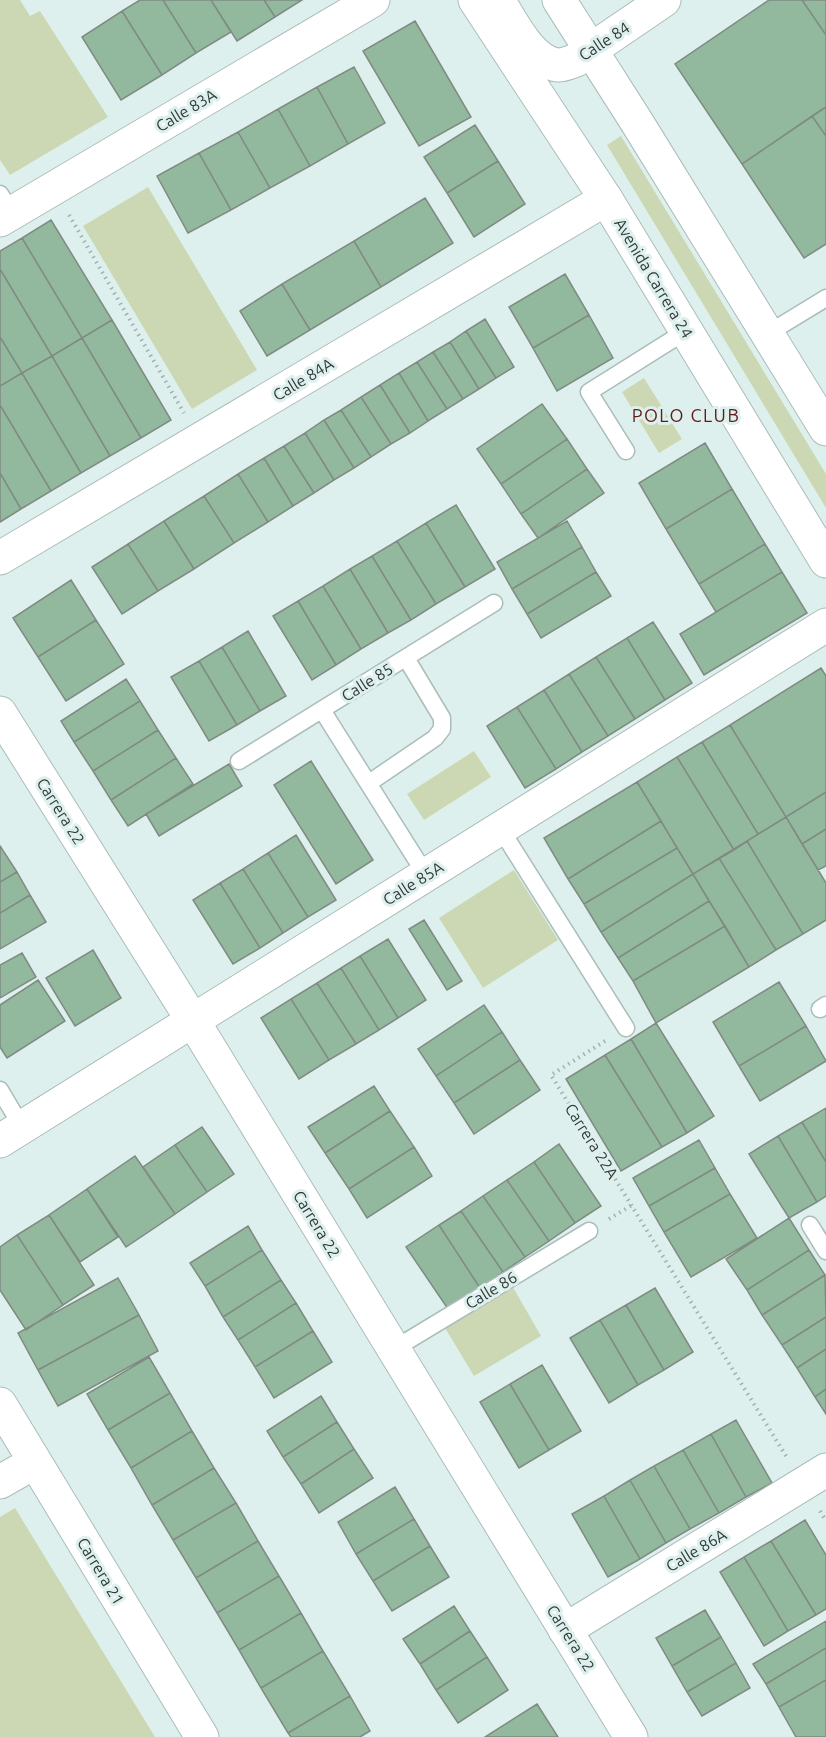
<svg xmlns="http://www.w3.org/2000/svg" width="826" height="1737" font-family="Ubuntu,sans-serif">
  <style>
    .green { fill: #ccd8b3 }
    .building { fill: #92b89e; stroke: #7f8b82; stroke-width: 1.5 }
    .lines { fill: none; stroke-linecap: round; stroke-linejoin: round }
    .lane-casing { stroke: #abbdbb; stroke-width: 19 }
    .street-casing { stroke: #abbdbb; stroke-width: 35 }
    .secondary-casing { stroke: #abbdbb; stroke-width: 35 }
    .path { stroke: #a2b1af; stroke-width: 4; stroke-dasharray: 1.5 4.5; stroke-linecap: butt }
    .lane { stroke: #fff; stroke-width: 16 }
    .street { stroke: #fff; stroke-width: 33 }
    .secondary { stroke: #fff; stroke-width: 33 }
    .labels { text-anchor: middle; dominant-baseline: central; stroke-width: 6; stroke-linejoin: round; paint-order: stroke }
    .street-label { font-size: 16px; fill: #323938; stroke: #ddf0ed }
    .neighbourhood-label { font-size: 18px; letter-spacing: 1.5px; fill: #601b1a; stroke: #ddf0ed }
  </style>
  <rect width="100%" height="100%" fill="#ddf0ed"/>
  <!-- green -->
  <path class="green" d="M0,0H20L30,16L40,11L108,117L10,175L0,160Z
    M621,136L826,474V508L607,145Z
    M148,187L257,370L192,409L83,226Z
    M644,378L682,439L659,453L622,392Z
    M474,751L491,777L424,820L407,794Z
    M514,870L558,940L483,988L439,918Z
    M510,1282L541,1336L474,1376L442,1323Z
    M15,1508L155,1737H0V1517Z"/>
  <!-- building -->
  <path class="building" d="M140,0H163L196,53L162,75L122,11Z
    M163,0H211L231,32L196,53Z
    M211,0H264L275,17L237,41Z
    M264,0H302L275,17Z
    M769,0H802L826,35V107L742,164L675,64Z
    M802,0H826V35Z
    M122,11L162,75L121,100L82,37Z
    M415,21L471,117L419,146L363,51Z
    M354,67L385,123L348,144L317,87Z
    M317,87L348,144L310,166L278,109Z
    M826,107V136L812,116Z
    M278,109L310,166L270,188L238,132Z
    M812,116L826,136V244L804,258L742,164Z
    M475,125L498,161L447,193L424,157Z
    M238,132L270,188L231,210L199,153Z
    M199,153L231,210L188,233L157,176Z
    M498,161L525,204L474,237L447,193Z
    M425,198L453,243L381,287L354,241Z
    M51,220L112,320L82,338L22,238Z
    M22,238L82,338L52,356L0,269V251Z
    M354,241L381,287L310,330L282,284Z
    M0,269L52,356L22,373L0,337Z
    M565,274L589,315L533,348L509,307Z
    M282,284L310,330L267,356L240,311Z
    M589,315L613,358L557,391L533,348Z
    M485,319L514,367L496,378L466,331Z
    M112,320L171,420L141,438L82,338Z
    M466,331L496,378L479,389L450,342Z
    M0,337L22,373L0,386Z
    M82,338L141,438L110,456L52,356Z
    M450,342L479,389L463,399L433,352Z
    M433,352L463,399L447,409L417,362Z
    M52,356L110,456L81,473L22,373Z
    M417,362L447,409L428,421L399,373Z
    M22,373L81,473L51,491L0,405V386Z
    M399,373L428,421L410,433L380,385Z
    M380,385L410,433L391,444L361,397Z
    M361,397L391,444L371,457L341,410Z
    M542,404L567,439L501,484L477,449Z
    M0,405L51,491L21,509L0,473Z
    M341,410L371,457L354,468L324,420Z
    M324,420L354,468L334,480L305,433Z
    M305,433L334,480L314,493L284,446Z
    M567,439L587,469L521,514L501,484Z
    M705,443L732,489L666,529L639,483Z
    M284,446L314,493L293,506L264,458Z
    M264,458L293,506L268,522L238,474Z
    M587,469L604,493L538,538L521,514Z
    M0,473L21,509L0,522Z
    M238,474L268,522L234,543L204,496Z
    M732,489L765,544L699,584L666,529Z
    M204,496L234,543L194,569L164,521Z
    M456,505L495,569L465,587L426,523Z
    M164,521L194,569L158,591L128,544Z
    M567,521L582,547L512,589L497,562Z
    M426,523L465,587L436,604L397,541Z
    M397,541L436,604L411,620L372,556Z
    M128,544L158,591L122,614L92,567Z
    M765,544L782,572L716,612L699,584Z
    M582,547L596,572L527,614L512,589Z
    M372,556L411,620L388,633L350,569Z
    M350,569L388,633L361,649L323,586Z
    M596,572L611,596L541,638L527,614Z
    M782,572L807,613L704,675L680,634Z
    M71,580L96,620L38,657L13,618Z
    M323,586L361,649L336,665L298,601Z
    M298,601L336,665L312,680L273,616Z
    M96,620L124,664L66,701L38,657Z
    M653,622L692,683L665,700L627,638Z
    M248,631L286,696L260,711L222,647Z
    M627,638L665,700L635,719L596,657Z
    M222,647L260,711L237,725L199,661Z
    M596,657L635,719L608,736L569,674Z
    M199,661L237,725L209,741L171,677Z
    M821,668L826,676V792L786,817L730,725Z
    M569,674L608,736L582,752L544,690Z
    M126,679L140,701L74,742L61,721Z
    M544,690L582,752L556,769L517,707Z
    M140,701L158,730L93,771L74,742Z
    M517,707L556,769L525,788L487,726Z
    M730,725L786,817L758,834L702,742Z
    M158,730L176,758L111,800L93,771Z
    M702,742L758,834L734,850L677,757Z
    M677,757L734,850L693,874L637,782Z
    M176,758L193,784L128,826L111,800Z
    M311,761L373,860L336,884L274,785Z
    M229,764L242,786L159,836L146,814Z
    M637,782L661,821L568,879L544,838Z
    M826,792V829L802,844L786,817Z
    M786,817L826,883V920L803,934L747,841Z
    M661,821L677,848L584,904L568,879Z
    M826,829V866L818,870L802,844Z
    M296,835L336,900L308,917L268,853Z
    M747,841L803,934L776,950L719,858Z
    M0,846L17,872L0,882Z
    M677,848L693,874L601,932L584,904Z
    M268,853L308,917L283,933L243,869Z
    M719,858L776,950L749,967L693,874Z
    M243,869L283,933L260,948L220,883Z
    M17,872L30,895L0,913V882Z
    M693,874L709,901L618,958L601,932Z
    M220,883L260,948L233,964L193,900Z
    M30,895L46,922L0,949V913Z
    M709,901L725,926L633,981L618,958Z
    M424,920L462,981L447,990L409,929Z
    M725,926L749,967L656,1023L633,981Z
    M388,939L426,1000L398,1018L360,956Z
    M93,950L121,998L75,1026L46,978Z
    M22,953L36,977L0,998V965Z
    M360,956L398,1018L379,1030L341,968Z
    M341,968L379,1030L356,1044L317,983Z
    M38,980L65,1021L7,1058L0,1047V1005Z
    M779,982L806,1026L739,1066L713,1022Z
    M317,983L356,1044L329,1060L291,999Z
    M291,999L329,1060L299,1079L261,1018Z
    M484,1005L502,1032L436,1076L418,1049Z
    M656,1023L714,1116L687,1133L631,1039Z
    M806,1026L826,1061L760,1101L739,1066Z
    M502,1032L520,1060L454,1103L436,1076Z
    M631,1039L687,1133L662,1147L605,1055Z
    M605,1055L662,1147L621,1171L566,1079Z
    M520,1060L540,1090L474,1134L454,1103Z
    M374,1086L390,1111L325,1153L308,1127Z
    M826,1108V1162L802,1122Z
    M390,1111L414,1147L349,1189L325,1153Z
    M802,1122L826,1162V1196L817,1202L778,1136Z
    M202,1127L234,1174L207,1192L175,1145Z
    M778,1136L817,1202L789,1218L749,1154Z
    M699,1140L715,1168L649,1206L633,1178Z
    M559,1144L601,1206L575,1223L534,1162Z
    M175,1145L207,1192L175,1214L143,1167Z
    M414,1147L432,1176L367,1218L349,1189Z
    M135,1156L175,1214L126,1247L87,1189Z
    M534,1162L575,1223L549,1241L507,1180Z
    M715,1168L730,1194L664,1232L649,1206Z
    M507,1180L549,1241L525,1257L483,1196Z
    M87,1189L118,1237L80,1262L49,1215Z
    M730,1194L757,1238L691,1277L664,1232Z
    M483,1196L525,1257L503,1272L461,1211Z
    M461,1211L503,1272L480,1288L439,1225Z
    M49,1215L94,1285L63,1305L17,1235Z
    M789,1218L809,1250L747,1290L726,1259Z
    M439,1225L480,1288L448,1309L406,1247Z
    M248,1226L262,1250L205,1286L190,1263Z
    M17,1235L63,1305L26,1330L0,1290V1247Z
    M262,1250L281,1280L223,1317L205,1286Z
    M809,1250L825,1275L762,1315L747,1290Z
    M825,1275L826,1317L782,1345L762,1315Z
    M118,1278L139,1315L38,1370L18,1333Z
    M281,1280L296,1303L238,1340L223,1317Z
    M655,1288L693,1352L664,1370L626,1305Z
    M296,1303L313,1331L255,1367L238,1340Z
    M626,1305L664,1370L638,1385L600,1320Z
    M139,1315L158,1351L58,1406L38,1370Z
    M826,1317V1349L797,1368L782,1345Z
    M600,1320L638,1385L609,1403L570,1338Z
    M313,1331L332,1362L274,1398L255,1367Z
    M826,1349V1389L815,1397L797,1368Z
    M149,1357L170,1393L108,1430L87,1394Z
    M542,1365L581,1431L549,1450L510,1384Z
    M510,1384L549,1450L519,1468L480,1402Z
    M826,1389V1414L815,1397Z
    M170,1393L192,1431L131,1468L108,1430Z
    M321,1396L337,1422L283,1457L267,1431Z
    M736,1420L772,1483L746,1497L711,1434Z
    M337,1422L354,1449L301,1484L283,1457Z
    M192,1431L214,1468L152,1505L131,1468Z
    M711,1434L746,1497L719,1513L683,1450Z
    M354,1449L373,1478L319,1513L301,1484Z
    M683,1450L719,1513L690,1529L654,1466Z
    M654,1466L690,1529L666,1543L630,1480Z
    M214,1468L236,1503L173,1540L152,1505Z
    M630,1480L666,1543L640,1559L604,1496Z
    M395,1487L414,1519L356,1554L338,1522Z
    M604,1496L640,1559L608,1577L572,1514Z
    M236,1503L258,1541L196,1578L173,1540Z
    M414,1519L430,1546L373,1581L356,1554Z
    M805,1520L826,1555V1609L816,1615L771,1541Z
    M258,1541L279,1576L217,1613L196,1578Z
    M771,1541L816,1615L788,1631L744,1557Z
    M430,1546L449,1577L392,1611L373,1581Z
    M744,1557L788,1631L764,1646L720,1572Z
    M279,1576L301,1613L239,1650L217,1613Z
    M454,1606L470,1631L420,1664L403,1639Z
    M705,1610L721,1637L672,1666L656,1638Z
    M301,1613L323,1651L261,1688L239,1650Z
    M826,1621V1648L766,1684L753,1664Z
    M470,1631L487,1657L436,1690L420,1664Z
    M721,1637L736,1663L687,1692L672,1666Z
    M826,1648V1680L779,1707L766,1684Z
    M323,1651L350,1696L288,1733L261,1688Z
    M487,1657L508,1690L458,1723L436,1690Z
    M736,1663L750,1688L702,1716L687,1692Z
    M826,1680V1737H796L779,1707Z
    M350,1696L370,1731L360,1737H291L288,1733Z
    M537,1704L558,1737H485Z"/>
  <g class="lines">
    <!-- lane casing -->
    <g class="lane-casing">
      <path id="lane" d="M0,194L12,213
        M767,334L826,298
        M626,451L589,392L686,331
        M322,710L426,875
        M239,761L494,603
        M369,783L435,738L442,729V718L406,658
        M500,828L626,1028
        M820,1009L826,1005
        M0,1090L22,1127
        M810,1225L826,1251
        M394,1349L589,1231"/>
    </g>
    <!-- street casing -->
    <g class="street-casing">
      <path id="street" d="M498,0C512,21 530,62 558,65C564,65 571,62 576,60L664,0
        M0,220L373,0
        M0,558L606,199
        M0,1141L826,625
        M0,1404L202,1737
        M0,1482L35,1462
        M565,1630L826,1470"/>
    </g>
    <!-- secondary casing -->
    <g class="secondary-casing">
      <path id="secondary" d="M475,0L606,199L826,561
        M559,0L638,124L826,429
        M0,713L193,1021L631,1737"/>
    </g>
    <!-- path -->
    <path class="path" d="M69,215L184,413
      M605,1041L551,1075L786,1456
      M609,1219L632,1205
      M820,1511L826,1521"/>
    <!-- lane -->
    <use href="#lane" class="lane"/>
    <!-- street -->
    <use href="#street" class="street"/>
    <!-- secondary -->
    <use href="#secondary" class="secondary"/>
  </g>
  <g class="labels">
    <!-- street labels -->
    <g class="street-label">
      <text transform="translate(604 41) rotate(-33)">Calle 84</text>
      <text transform="translate(186 110) rotate(-31)">Calle 83A</text>
      <text transform="translate(654 278) rotate(59)">Avenida Carrera 24</text>
      <text transform="translate(303 379) rotate(-31)">Calle 84A</text>
      <text transform="translate(367 682) rotate(-32)">Calle 85</text>
      <text transform="translate(61 811) rotate(58)">Carrera 22</text>
      <text transform="translate(413 883) rotate(-32)">Calle 85A</text>
      <text transform="translate(592 1141) rotate(58)">Carrera 22A</text>
      <text transform="translate(317 1224) rotate(59)">Carrera 22</text>
      <text transform="translate(491 1290) rotate(-31)">Calle 86</text>
      <text transform="translate(696 1550) rotate(-31)">Calle 86A</text>
      <text transform="translate(101 1571) rotate(59)">Carrera 21</text>
      <text transform="translate(571 1638) rotate(58)">Carrera 22</text>
    </g>
    <!-- neighbourhood labels -->
    <g class="neighbourhood-label">
      <text x="686" y="415">POLO CLUB</text>
    </g>
  </g>
</svg>
